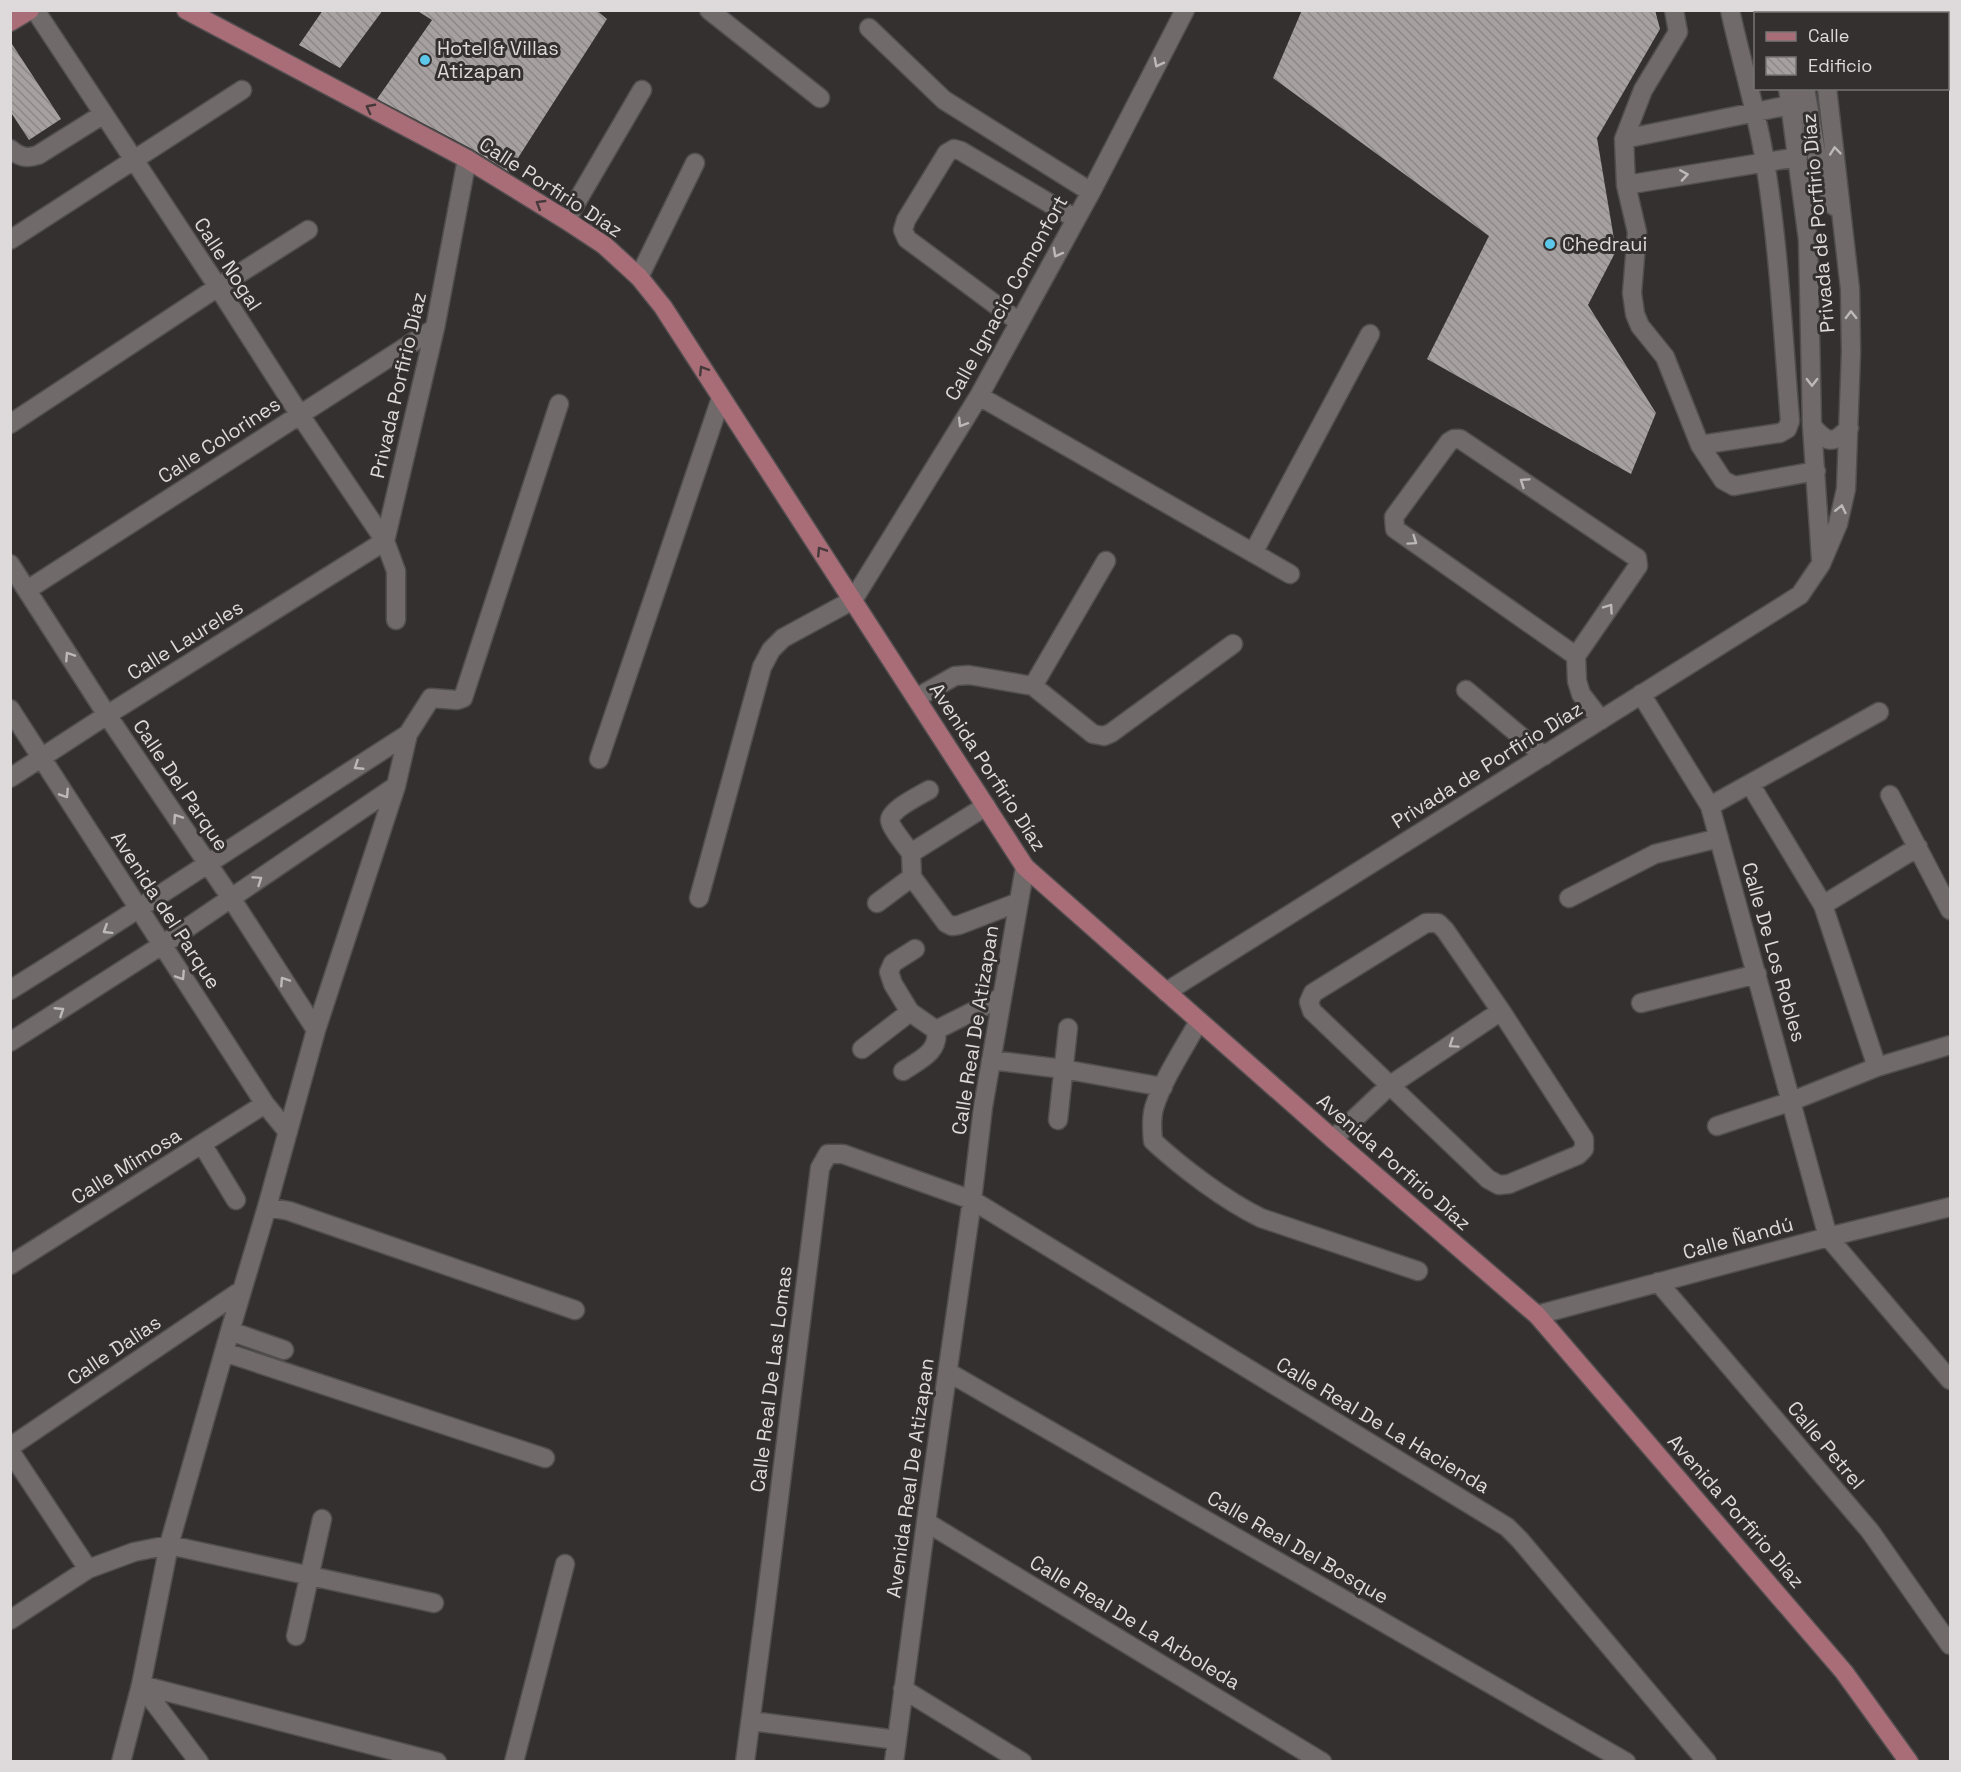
<svg xmlns="http://www.w3.org/2000/svg" width="1961" height="1772" font-family="'Space Grotesk',sans-serif">
  <style>
    .building { fill: url(#building-back-hatch) }
    .lines { fill: none; stroke-linecap: round; stroke-linejoin: round }
    .minor-casing { stroke: #524e4f; stroke-width: 21 }
    .major-casing { stroke: #524e4f; stroke-width: 21 }
    .minor { stroke: #706a6b; stroke-width: 18 }
    .major { stroke: #a96d77; stroke-width: 18 }
    .oneway { stroke: #bdb8b9 }
    .oneway2 { stroke: #46393b }
    .poi-dot { fill: #5cc7e8; stroke: #343030; stroke-width: 2 }
    .labels { text-anchor: middle; dominant-baseline: central; stroke-width: 6; stroke-linejoin: round; paint-order: stroke }
    .poi-label { font-size: 20px; fill: #dedadb; stroke: #343030; text-anchor: start }
    .street-label { font-size: 20px; fill: #dedadb; stroke: #343030 }
  </style>
  <defs>
    <pattern id="building-back-hatch" width="6" height="6" patternUnits="userSpaceOnUse" patternTransform="scale(1.5)"><rect width="6" height="6" fill="#a6a0a0"/><path d="M-1 5l2 2M0 0l6 6M5-1l2 2" fill="none" stroke="#8d8888"/></pattern>
  </defs>
  <rect width="100%" height="100%" fill="#343030"/>
  <!-- building -->
  <path class="building" d="M323,10H383L340,68L299,45Z
    M416,10H596L607,19L509,172L472,149L377,99L432,20Z
    M1302,10H1655L1660,29L1597,138L1616,251L1588,305L1656,413L1631,474L1427,359L1489,236L1273,78Z
    M10,41L61,119L29,140L10,111Z"/>
  <g class="lines">
    <!-- minor casing -->
    <g class="minor-casing">
      <path id="minor" d="M709,10L820,98
        M1674,10L1678,32L1643,90L1624,139L1626,185L1637,232L1632,293L1635,314L1640,326L1665,357L1700,445L1723,480L1734,486L1816,471
        M1774,10V14
        M1792,10L1793,14
        M1813,10L1814,14
        M869,28L944,100L1091,192
        M1788,88L1808,240L1812,426L1821,559
        M1805,88L1818,163L1834,206
        M1624,139L1790,105
        M10,149C20,157 26,159 38,155L102,115
        M1626,185L1798,157
        M566,220L642,90
        M10,240L242,90
        M639,277L695,163
        M1019,322L907,239L903,230L906,220L947,153L954,149L961,151L1076,219
        M979,396L1290,574
        M10,424L218,287L308,230
        M1812,426C1827,443 1833,445 1849,428
        M1700,445L1780,433L1787,429L1790,421C1783,335 1779,248 1765,162C1757,111 1741,61 1730,10
        M1253,553L1370,334
        M10,564L107,715L231,898L316,1030
        M27,590L435,328
        M396,620V571L385,541L435,328L467,159
        M1576,656L1395,529L1394,517L1449,442L1454,439H1460L1637,558L1638,566L1576,656L1577,681L1581,694L1601,720
        M1033,686L1093,734L1104,736L1111,733L1233,644
        M1466,690L1544,756
        M1641,694L1710,806L1828,1237L1950,1380
        M916,698L955,676L969,675L1033,686L1106,561
        M10,709L265,1104L288,1132
        M599,759L721,398
        M10,778L107,715L385,541L300,415L218,287L35,10
        M1750,784L1823,905L1877,1067
        M1890,795L1950,910
        M986,806L911,853L912,877L946,923L952,926L959,925L1019,902
        M1710,806L1879,712
        M911,853C906,846 890,827 890,820C890,810 920,795 929,790
        M699,898L762,667L771,650L783,638L853,600L979,396L1091,192L1185,10
        M1569,898L1655,854L1719,838
        M877,903L912,877
        M1823,905L1918,847
        M1426,923H1438L1445,930L1501,1011L1584,1139V1149L1578,1155L1509,1184L1499,1185L1488,1179L1312,1011L1309,1002L1313,993Z
        M10,990C144,907 275,819 408,734
        M1166,992L1800,595L1821,564L1838,524L1846,489L1851,352L1850,289L1827,88
        M1641,1003L1757,974
        M910,1012L893,984L889,972L893,963L915,949
        M1199,1021C1184,1048 1163,1079 1154,1108C1151,1119 1152,1131 1153,1141C1182,1168 1226,1201 1261,1218L1418,1271
        M10,1042L162,945L396,786
        M862,1049L910,1012L936,1030
        M991,1060L1063,1069L1163,1087
        M903,1071C919,1060 940,1052 936,1030L1002,997
        M1058,1120L1068,1028
        M1717,1126L1792,1101L1877,1067L1950,1045
        M1333,1139L1389,1086L1501,1011
        M202,1144L236,1200
        M267,1207L289,1211L575,1310
        M10,1265L265,1104
        M1658,1282L1870,1531L1950,1645
        M1537,1315L1828,1237L1950,1207
        M230,1331L284,1350
        M224,1352L545,1458
        M948,1372L1626,1762
        M10,1447L242,1290
        M10,1451L88,1569
        M926,1522L1322,1762
        M10,1620L88,1569L134,1552L169,1545L434,1603
        M296,1636L322,1519
        M141,1685L437,1762
        M141,1685L199,1762
        M903,1689L1022,1762
        M751,1721L897,1740
        M121,1762L141,1685L169,1545L230,1331L267,1207L316,1030L396,786L408,734L431,698L457,700L463,698L559,404
        M514,1762L565,1564
        M745,1762L765,1610L820,1168L828,1154H843L972,1200L1507,1527L1520,1540L1707,1762
        M894,1762L926,1522L972,1200L983,1107L1025,867"/>
    </g>
    <!-- major casing -->
    <g class="major-casing">
      <path id="major" d="M186,10L467,159L566,220L604,245L639,277L663,307L1025,867L1333,1139L1537,1315L1844,1672L1909,1762
        M10,22L30,10"/>
    </g>
    <!-- minor -->
    <use href="#minor" class="minor"/>
    <!-- major -->
    <use href="#major" class="major"/>
  </g>
  <!-- one-way arrows -->
  <defs><path id="oneway-chevron" d="M-2-3.5L2.5 0L-2 3.5" fill="none" stroke-width="1.6" stroke-linecap="round" stroke-linejoin="round" transform="scale(1.5)"/></defs>
  <g class="oneway">
    <use href="#oneway-chevron" transform="translate(1158 63) rotate(117)"/>
    <use href="#oneway-chevron" transform="translate(1835 151) rotate(-96)"/>
    <use href="#oneway-chevron" transform="translate(1684 175) rotate(-9)"/>
    <use href="#oneway-chevron" transform="translate(1057 253) rotate(119)"/>
    <use href="#oneway-chevron" transform="translate(1851 315) rotate(-91)"/>
    <use href="#oneway-chevron" transform="translate(1812 382) rotate(90)"/>
    <use href="#oneway-chevron" transform="translate(962 423) rotate(122)"/>
    <use href="#oneway-chevron" transform="translate(1524 482) rotate(-146)"/>
    <use href="#oneway-chevron" transform="translate(1841 509) rotate(-77)"/>
    <use href="#oneway-chevron" transform="translate(1413 541) rotate(35)"/>
    <use href="#oneway-chevron" transform="translate(1609 608) rotate(-55)"/>
    <use href="#oneway-chevron" transform="translate(69 656) rotate(-123)"/>
    <use href="#oneway-chevron" transform="translate(358 766) rotate(147)"/>
    <use href="#oneway-chevron" transform="translate(65 794) rotate(57)"/>
    <use href="#oneway-chevron" transform="translate(177 818) rotate(-124)"/>
    <use href="#oneway-chevron" transform="translate(258 880) rotate(-34)"/>
    <use href="#oneway-chevron" transform="translate(107 930) rotate(148)"/>
    <use href="#oneway-chevron" transform="translate(181 976) rotate(57)"/>
    <use href="#oneway-chevron" transform="translate(284 981) rotate(-123)"/>
    <use href="#oneway-chevron" transform="translate(60 1011) rotate(-33)"/>
    <use href="#oneway-chevron" transform="translate(1453 1044) rotate(146)"/>
  </g>
  <g class="oneway2">
    <use href="#oneway-chevron" transform="translate(370 108) rotate(-152)"/>
    <use href="#oneway-chevron" transform="translate(540 204) rotate(-149)"/>
    <use href="#oneway-chevron" transform="translate(703 370) rotate(-122)"/>
    <use href="#oneway-chevron" transform="translate(821 551) rotate(-123)"/>
  </g>
  <!-- markers -->
  <g class="poi-dot">
    <circle cx="425" cy="60" r="6"/>
    <circle cx="1550" cy="244" r="6"/>
  </g>
  <g class="labels">
    <!-- poi labels -->
    <g class="poi-label">
      <text x="437" y="48">Hotel &amp; Villas<tspan x="437" dy="23">Atizapan</tspan></text>
      <text x="1562" y="244">Chedraui</text>
    </g>
    <!-- street labels -->
    <g class="street-label">
      <text transform="translate(551 187) rotate(33)">Calle Porfirio Díaz</text>
      <text transform="translate(1818 223) rotate(-95)">Privada de Porfirio Díaz</text>
      <text transform="translate(228 264) rotate(57)">Calle Nogal</text>
      <text transform="translate(1006 298) rotate(-61)">Calle Ignacio Comonfort</text>
      <text transform="translate(398 385) rotate(-77)">Privada Porfirio Díaz</text>
      <text transform="translate(219 440) rotate(-33)">Calle Colorines</text>
      <text transform="translate(185 640) rotate(-32)">Calle Laureles</text>
      <text transform="translate(1487 765) rotate(-32)">Privada de Porfirio Díaz</text>
      <text transform="translate(988 767) rotate(57)">Avenida Porfirio Díaz</text>
      <text transform="translate(181 785) rotate(56)">Calle Del Parque</text>
      <text transform="translate(166 910) rotate(57)">Avenida del Parque</text>
      <text transform="translate(1774 952) rotate(74)">Calle De Los Robles</text>
      <text transform="translate(975 1030) rotate(-81)">Calle Real De Atizapan</text>
      <text transform="translate(1394 1162) rotate(41)">Avenida Porfirio Díaz</text>
      <text transform="translate(126 1166) rotate(-32)">Calle Mimosa</text>
      <text transform="translate(1738 1238) rotate(-15)">Calle Ñandú</text>
      <text transform="translate(114 1350) rotate(-34)">Calle Dalias</text>
      <text transform="translate(771 1379) rotate(-83)">Calle Real De Las Lomas</text>
      <text transform="translate(1383 1425) rotate(31)">Calle Real De La Hacienda</text>
      <text transform="translate(1826 1445) rotate(50)">Calle Petrel</text>
      <text transform="translate(910 1478) rotate(-82)">Avenida Real De Atizapan</text>
      <text transform="translate(1736 1511) rotate(49)">Avenida Porfirio Díaz</text>
      <text transform="translate(1298 1547) rotate(30)">Calle Real Del Bosque</text>
      <text transform="translate(1135 1622) rotate(31)">Calle Real De La Arboleda</text>
    </g>
  </g>
  <!-- border -->
  <rect width="1961" height="1772" fill="none" stroke="#dedadb" stroke-width="24"/>
  <!-- legend -->
  <rect x="1754" y="12" width="195" height="78" fill="#343030" stroke="#787474" stroke-width="1.5"/>
  <rect x="1766" y="32" width="30" height="9" fill="#a96d77" stroke="#787474" stroke-width="1.5"/>
  <text x="1808" y="42" font-size="18" fill="#dedadb">Calle</text>
  <rect x="1766" y="57" width="30" height="18" fill="url(#building-back-hatch)" stroke="#787474" stroke-width="1.5"/>
  <text x="1808" y="72" font-size="18" fill="#dedadb">Edificio</text>
</svg>
